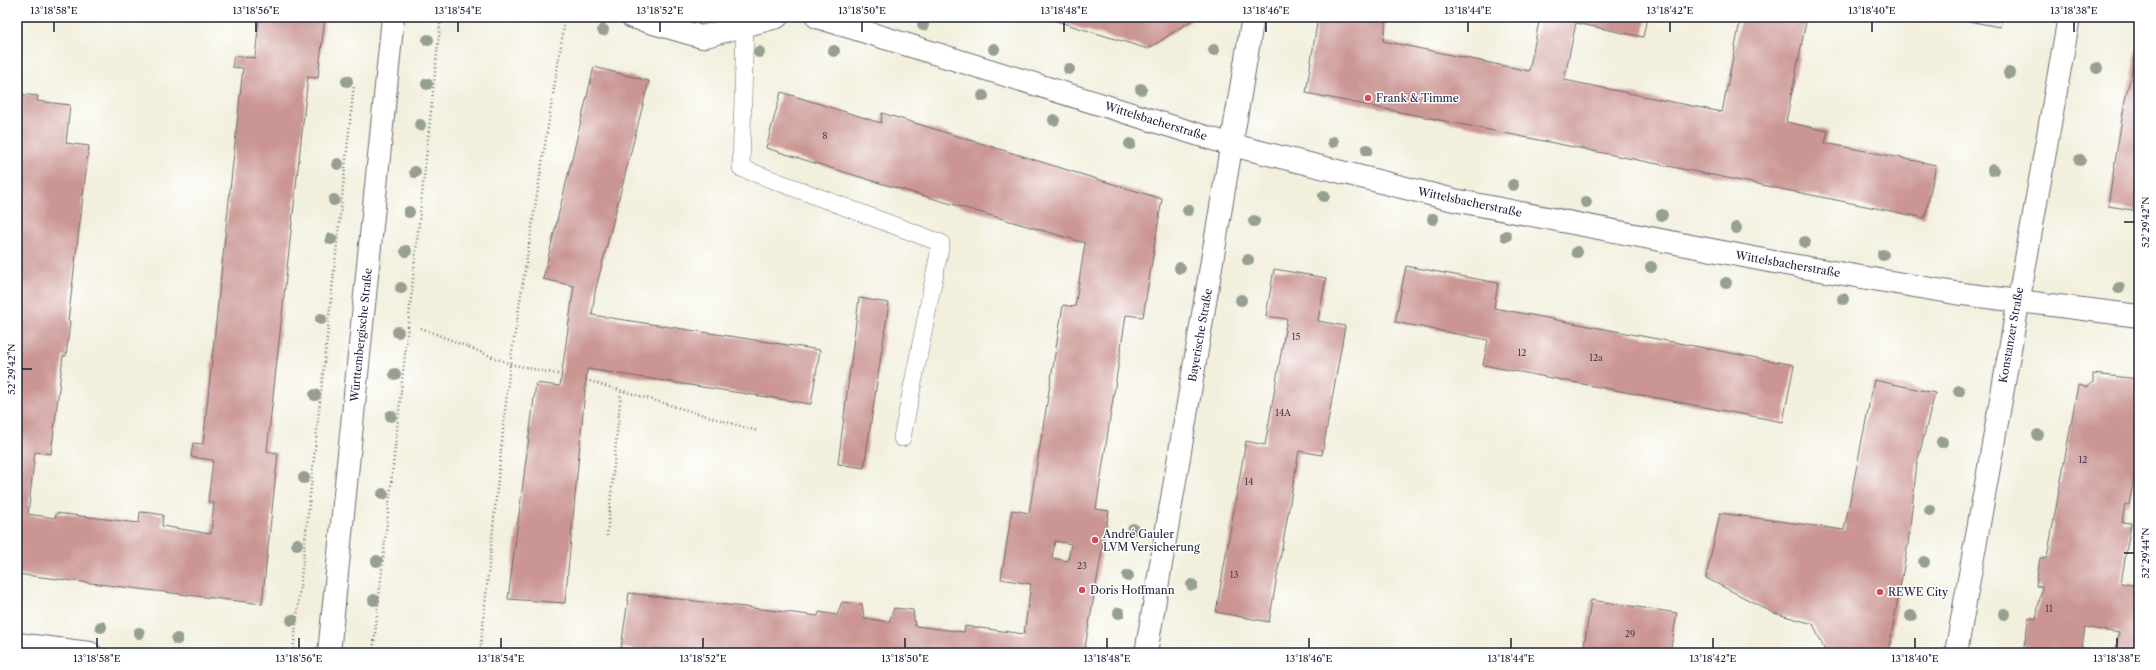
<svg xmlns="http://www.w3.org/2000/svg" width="2156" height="670" font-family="'Libre Caslon Text',serif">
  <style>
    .building { fill: #ca9592; fill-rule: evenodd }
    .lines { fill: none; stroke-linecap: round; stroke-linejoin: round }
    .lane-casing { stroke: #6b6a73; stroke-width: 18 }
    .street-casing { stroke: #6b6a73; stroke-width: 24 }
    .secondary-casing { stroke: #6b6a73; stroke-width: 24 }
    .path { stroke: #6b6a73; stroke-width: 2.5; stroke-dasharray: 1 3; stroke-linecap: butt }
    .lane { stroke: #fff; stroke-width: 17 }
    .street { stroke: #fff; stroke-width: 22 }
    .secondary { stroke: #fff; stroke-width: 22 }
    .tree { fill: #969f91 }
    .ticks { fill: none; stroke: #22223b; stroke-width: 1.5 }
    .poi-dot { fill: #d1495b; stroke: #fff; stroke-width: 1.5 }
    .labels { text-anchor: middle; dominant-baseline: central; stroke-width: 3; stroke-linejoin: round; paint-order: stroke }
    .number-label { font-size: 9px; fill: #4c3f51 }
    .poi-label { font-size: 11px; fill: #22223b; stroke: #fff; text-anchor: start }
    .street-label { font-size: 11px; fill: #22223b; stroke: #fff }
    .neatline { fill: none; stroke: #22223b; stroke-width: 1.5 }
    .ticks-label { font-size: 10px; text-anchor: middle; fill: #22223b }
  </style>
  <rect width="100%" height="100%" fill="#fff"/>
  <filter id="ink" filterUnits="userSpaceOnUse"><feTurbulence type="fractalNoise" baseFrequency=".025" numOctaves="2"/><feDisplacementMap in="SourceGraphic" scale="8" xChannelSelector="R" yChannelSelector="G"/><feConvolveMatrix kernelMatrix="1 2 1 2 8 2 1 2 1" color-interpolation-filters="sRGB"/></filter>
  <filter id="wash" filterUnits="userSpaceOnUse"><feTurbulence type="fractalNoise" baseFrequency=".012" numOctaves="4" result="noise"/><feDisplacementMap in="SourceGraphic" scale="16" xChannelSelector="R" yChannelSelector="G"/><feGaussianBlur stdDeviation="0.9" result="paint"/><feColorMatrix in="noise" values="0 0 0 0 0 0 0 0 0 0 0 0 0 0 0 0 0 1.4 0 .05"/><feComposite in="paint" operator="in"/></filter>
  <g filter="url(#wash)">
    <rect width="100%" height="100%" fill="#f2efdc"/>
    <g id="blocks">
      <!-- building -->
      <path class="building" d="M246,17H325L318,78L308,77L267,451L278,453L262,604L17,574V193H19L23,164L17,163V94L38,96L37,101L70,105L66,143L89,146L68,321H70L68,339L66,356H63L51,454L35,452L28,514L55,518L56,513L139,523L140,512L152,513L163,515L162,526L211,534L214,503L208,502L213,460L191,457L193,443L203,444L243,68L232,67L234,56L255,58L259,20Z
        M1043,17H1193L1192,20L1148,49Z
        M1318,17H1387L1383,41L1529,71L1540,17H1647L1643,37L1576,23L1564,80L1722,112L1741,17H1807L1786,122L1828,131L1825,143L1936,165L1925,218L1306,93Z
        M1947,17H2002L2000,27Z
        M2139,42V211L2108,206L2125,100Z
        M594,67L649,81L595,292L592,315L820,350L811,404L587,369L565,603L508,599L536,383L560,386L574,286L543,279Z
        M781,92L881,123L882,113L1162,199L1143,317L1126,315L1096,509L1109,511L1084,653H656L621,648L629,593L818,616L819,612L837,615L842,602L862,604L864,618L889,622L894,608L913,610L915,626L964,632L965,626L1024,634L1031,584L1001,579L1012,510L1029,513L1063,305L1075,307L1085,243L873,181L766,148ZM1055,541L1071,544L1068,561L1052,558Z
        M1406,266L1498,283L1494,308L1794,365L1783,422L1483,365L1488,340L1395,322Z
        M1274,269L1326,278L1318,321L1345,326L1322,455L1299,451L1269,622L1216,612L1246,441L1265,445L1287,319L1266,316Z
        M859,298L889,303L864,468L838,464Z
        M2093,374L2139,379V450L2129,505L2125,504L2122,522L2131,523L2121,583L2139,586V653H2030L2031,648L2024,646L2029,617L2036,619L2042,587L2036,586L2040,558H2047L2078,385L2086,387L2093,382ZM2085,627L2119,633L2116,649L2110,653L2082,648Z
        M1874,380L1935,393L1917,463L1908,544L1888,653H1826L1813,624L1774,613L1706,578L1720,513L1844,530Z
        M1591,600L1677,613L1670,653H1583Z"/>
    </g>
  </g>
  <g filter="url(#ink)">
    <use href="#blocks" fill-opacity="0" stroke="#6b6a73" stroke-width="1"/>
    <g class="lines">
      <!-- lane casing -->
      <g class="lane-casing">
        <path id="lane" d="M745,26L741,168L941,243L902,438"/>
      </g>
      <!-- street casing -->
      <g class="street-casing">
        <path id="street" d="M632,17L702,37L777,17
          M817,17L1232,145L1454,200L1774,262L1955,293L2139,316
          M17,644L90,653
          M329,653L393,17
          M1146,653L1253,17"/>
      </g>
      <!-- secondary casing -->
      <g class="secondary-casing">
        <path id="secondary" d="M1956,653L2069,17"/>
      </g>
      <!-- path -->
      <path class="path" d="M421,328L510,364L562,375
        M586,380L757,431
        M607,536L621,392
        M293,653L354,85
        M373,653L441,17
        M480,653L510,364L564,26"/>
      <!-- lane -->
      <use href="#lane" class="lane"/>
      <!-- street -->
      <use href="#street" class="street"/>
      <!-- secondary -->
      <use href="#secondary" class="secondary"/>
    </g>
    <!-- trees -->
    <g class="tree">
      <circle cx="923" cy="25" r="6"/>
      <circle cx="603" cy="30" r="6"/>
      <circle cx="428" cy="40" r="6"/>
      <circle cx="994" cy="49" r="6"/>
      <circle cx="1214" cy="50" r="6"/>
      <circle cx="834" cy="51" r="6"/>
      <circle cx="759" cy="52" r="6"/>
      <circle cx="2097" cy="68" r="6"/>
      <circle cx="1069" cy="69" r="6"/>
      <circle cx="2009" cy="73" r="6"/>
      <circle cx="347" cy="81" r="6"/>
      <circle cx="427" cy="84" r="6"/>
      <circle cx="1141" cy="89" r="6"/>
      <circle cx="983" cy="96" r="6"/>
      <circle cx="1054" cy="120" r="6"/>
      <circle cx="420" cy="125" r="6"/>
      <circle cx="1333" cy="142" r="6"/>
      <circle cx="1130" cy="144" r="6"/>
      <circle cx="1367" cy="150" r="6"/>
      <circle cx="2080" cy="160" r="6"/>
      <circle cx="338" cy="164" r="6"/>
      <circle cx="1993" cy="170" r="6"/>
      <circle cx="415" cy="172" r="6"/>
      <circle cx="1513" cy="185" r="6"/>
      <circle cx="1324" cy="196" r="6"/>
      <circle cx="334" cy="200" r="6"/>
      <circle cx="1586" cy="202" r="6"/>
      <circle cx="1188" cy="210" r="6"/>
      <circle cx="409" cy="212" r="6"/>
      <circle cx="1662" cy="215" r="6"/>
      <circle cx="1433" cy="219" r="6"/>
      <circle cx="1254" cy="221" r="6"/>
      <circle cx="1736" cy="228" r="6"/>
      <circle cx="1506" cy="236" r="6"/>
      <circle cx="331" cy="239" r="6"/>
      <circle cx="1805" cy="242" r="6"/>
      <circle cx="406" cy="251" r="6"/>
      <circle cx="1577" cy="252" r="6"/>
      <circle cx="1883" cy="255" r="6"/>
      <circle cx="1248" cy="260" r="6"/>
      <circle cx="1651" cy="267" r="6"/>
      <circle cx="1180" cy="268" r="6"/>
      <circle cx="1726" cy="283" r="6"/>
      <circle cx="401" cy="288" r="6"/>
      <circle cx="2119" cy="288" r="6"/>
      <circle cx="1843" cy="299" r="6"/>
      <circle cx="1241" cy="300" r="6"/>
      <circle cx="321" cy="319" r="6"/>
      <circle cx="398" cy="332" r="6"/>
      <circle cx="395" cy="374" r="6"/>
      <circle cx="1959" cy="391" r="6"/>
      <circle cx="315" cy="395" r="6"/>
      <circle cx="391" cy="416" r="6"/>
      <circle cx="2038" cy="435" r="6"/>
      <circle cx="1942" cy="442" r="6"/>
      <circle cx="304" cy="478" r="6"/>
      <circle cx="383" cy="494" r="6"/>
      <circle cx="1930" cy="510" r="6"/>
      <circle cx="1133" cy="529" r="6"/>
      <circle cx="297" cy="544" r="6"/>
      <circle cx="377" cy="561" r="6"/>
      <circle cx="1924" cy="562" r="6"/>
      <circle cx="1128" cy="576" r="6"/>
      <circle cx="1192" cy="585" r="6"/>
      <circle cx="374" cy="600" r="6"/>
      <circle cx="1119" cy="613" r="6"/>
      <circle cx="2004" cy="614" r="6"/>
      <circle cx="1911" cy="616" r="6"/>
      <circle cx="292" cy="620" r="6"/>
      <circle cx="101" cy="627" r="6"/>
      <circle cx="139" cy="633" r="6"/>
      <circle cx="177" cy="639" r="6"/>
    </g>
  </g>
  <!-- ticks -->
  <path class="ticks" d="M54,22V32M256,22V32M458,22V32M660,22V32M862,22V32M1064,22V32M1266,22V32M1468,22V32M1670,22V32M1872,22V32M2074,22V32M2124,222H2134M22,369H32M2124,553H2134M97,638V648M299,638V648M501,638V648M703,638V648M905,638V648M1107,638V648M1309,638V648M1511,638V648M1713,638V648M1915,638V648M2117,638V648"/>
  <!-- markers -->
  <g class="poi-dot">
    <circle cx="1368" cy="98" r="4"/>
    <circle cx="1095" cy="540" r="4"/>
    <circle cx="1082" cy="590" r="4"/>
    <circle cx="1880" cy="592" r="4"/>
  </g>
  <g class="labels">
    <!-- number labels -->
    <g class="number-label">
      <text x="825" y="135">8</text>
      <text x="1296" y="336">15</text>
      <text x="1522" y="352">12</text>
      <text x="1596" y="357">12a</text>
      <text x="1283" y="412">14A</text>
      <text x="2083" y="459">12</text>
      <text x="1249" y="481">14</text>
      <text x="1082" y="565">23</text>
      <text x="1234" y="574">13</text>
      <text x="2049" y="608">11</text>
      <text x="1630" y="633">29</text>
    </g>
    <!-- poi labels -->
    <g class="poi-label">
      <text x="1376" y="98">Frank &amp; Timme</text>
      <text x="1103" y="534">André Gauler<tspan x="1103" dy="13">LVM Versicherung</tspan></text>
      <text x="1090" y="590">Doris Hoffmann</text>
      <text x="1888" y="592">REWE City</text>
    </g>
    <!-- street labels -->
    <g class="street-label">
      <text transform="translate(1156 121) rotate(17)">Wittelsbacherstraße</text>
      <text transform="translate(1470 202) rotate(12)">Wittelsbacherstraße</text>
      <text transform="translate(1788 264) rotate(10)">Wittelsbacherstraße</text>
      <text transform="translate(361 335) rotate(-84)">Württembergische Straße</text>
      <text transform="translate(1200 335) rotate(-80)">Bayerische Straße</text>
      <text transform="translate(2011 335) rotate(-80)">Konstanzer Straße</text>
    </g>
  </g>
  <!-- margin -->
  <rect width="2156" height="670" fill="none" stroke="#fff" stroke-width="44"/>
  <rect x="22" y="22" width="2112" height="626" class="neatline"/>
  <g class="ticks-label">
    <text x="54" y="14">13°18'58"E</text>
    <text x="256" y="14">13°18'56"E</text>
    <text x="458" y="14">13°18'54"E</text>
    <text x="660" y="14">13°18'52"E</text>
    <text x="862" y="14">13°18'50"E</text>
    <text x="1064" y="14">13°18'48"E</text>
    <text x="1266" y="14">13°18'46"E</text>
    <text x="1468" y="14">13°18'44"E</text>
    <text x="1670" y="14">13°18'42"E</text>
    <text x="1872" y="14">13°18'40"E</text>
    <text x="2074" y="14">13°18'38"E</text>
    <text transform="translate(2145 222) rotate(-90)" y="4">52°29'42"N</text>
    <text transform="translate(11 369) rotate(-90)" y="4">52°29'42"N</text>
    <text transform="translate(2145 553) rotate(-90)" y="4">52°29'44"N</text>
    <text x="97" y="662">13°18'58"E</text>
    <text x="299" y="662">13°18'56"E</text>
    <text x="501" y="662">13°18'54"E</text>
    <text x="703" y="662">13°18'52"E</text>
    <text x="905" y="662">13°18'50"E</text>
    <text x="1107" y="662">13°18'48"E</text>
    <text x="1309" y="662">13°18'46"E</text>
    <text x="1511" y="662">13°18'44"E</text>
    <text x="1713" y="662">13°18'42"E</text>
    <text x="1915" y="662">13°18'40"E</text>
    <text x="2117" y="662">13°18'38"E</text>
  </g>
</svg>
